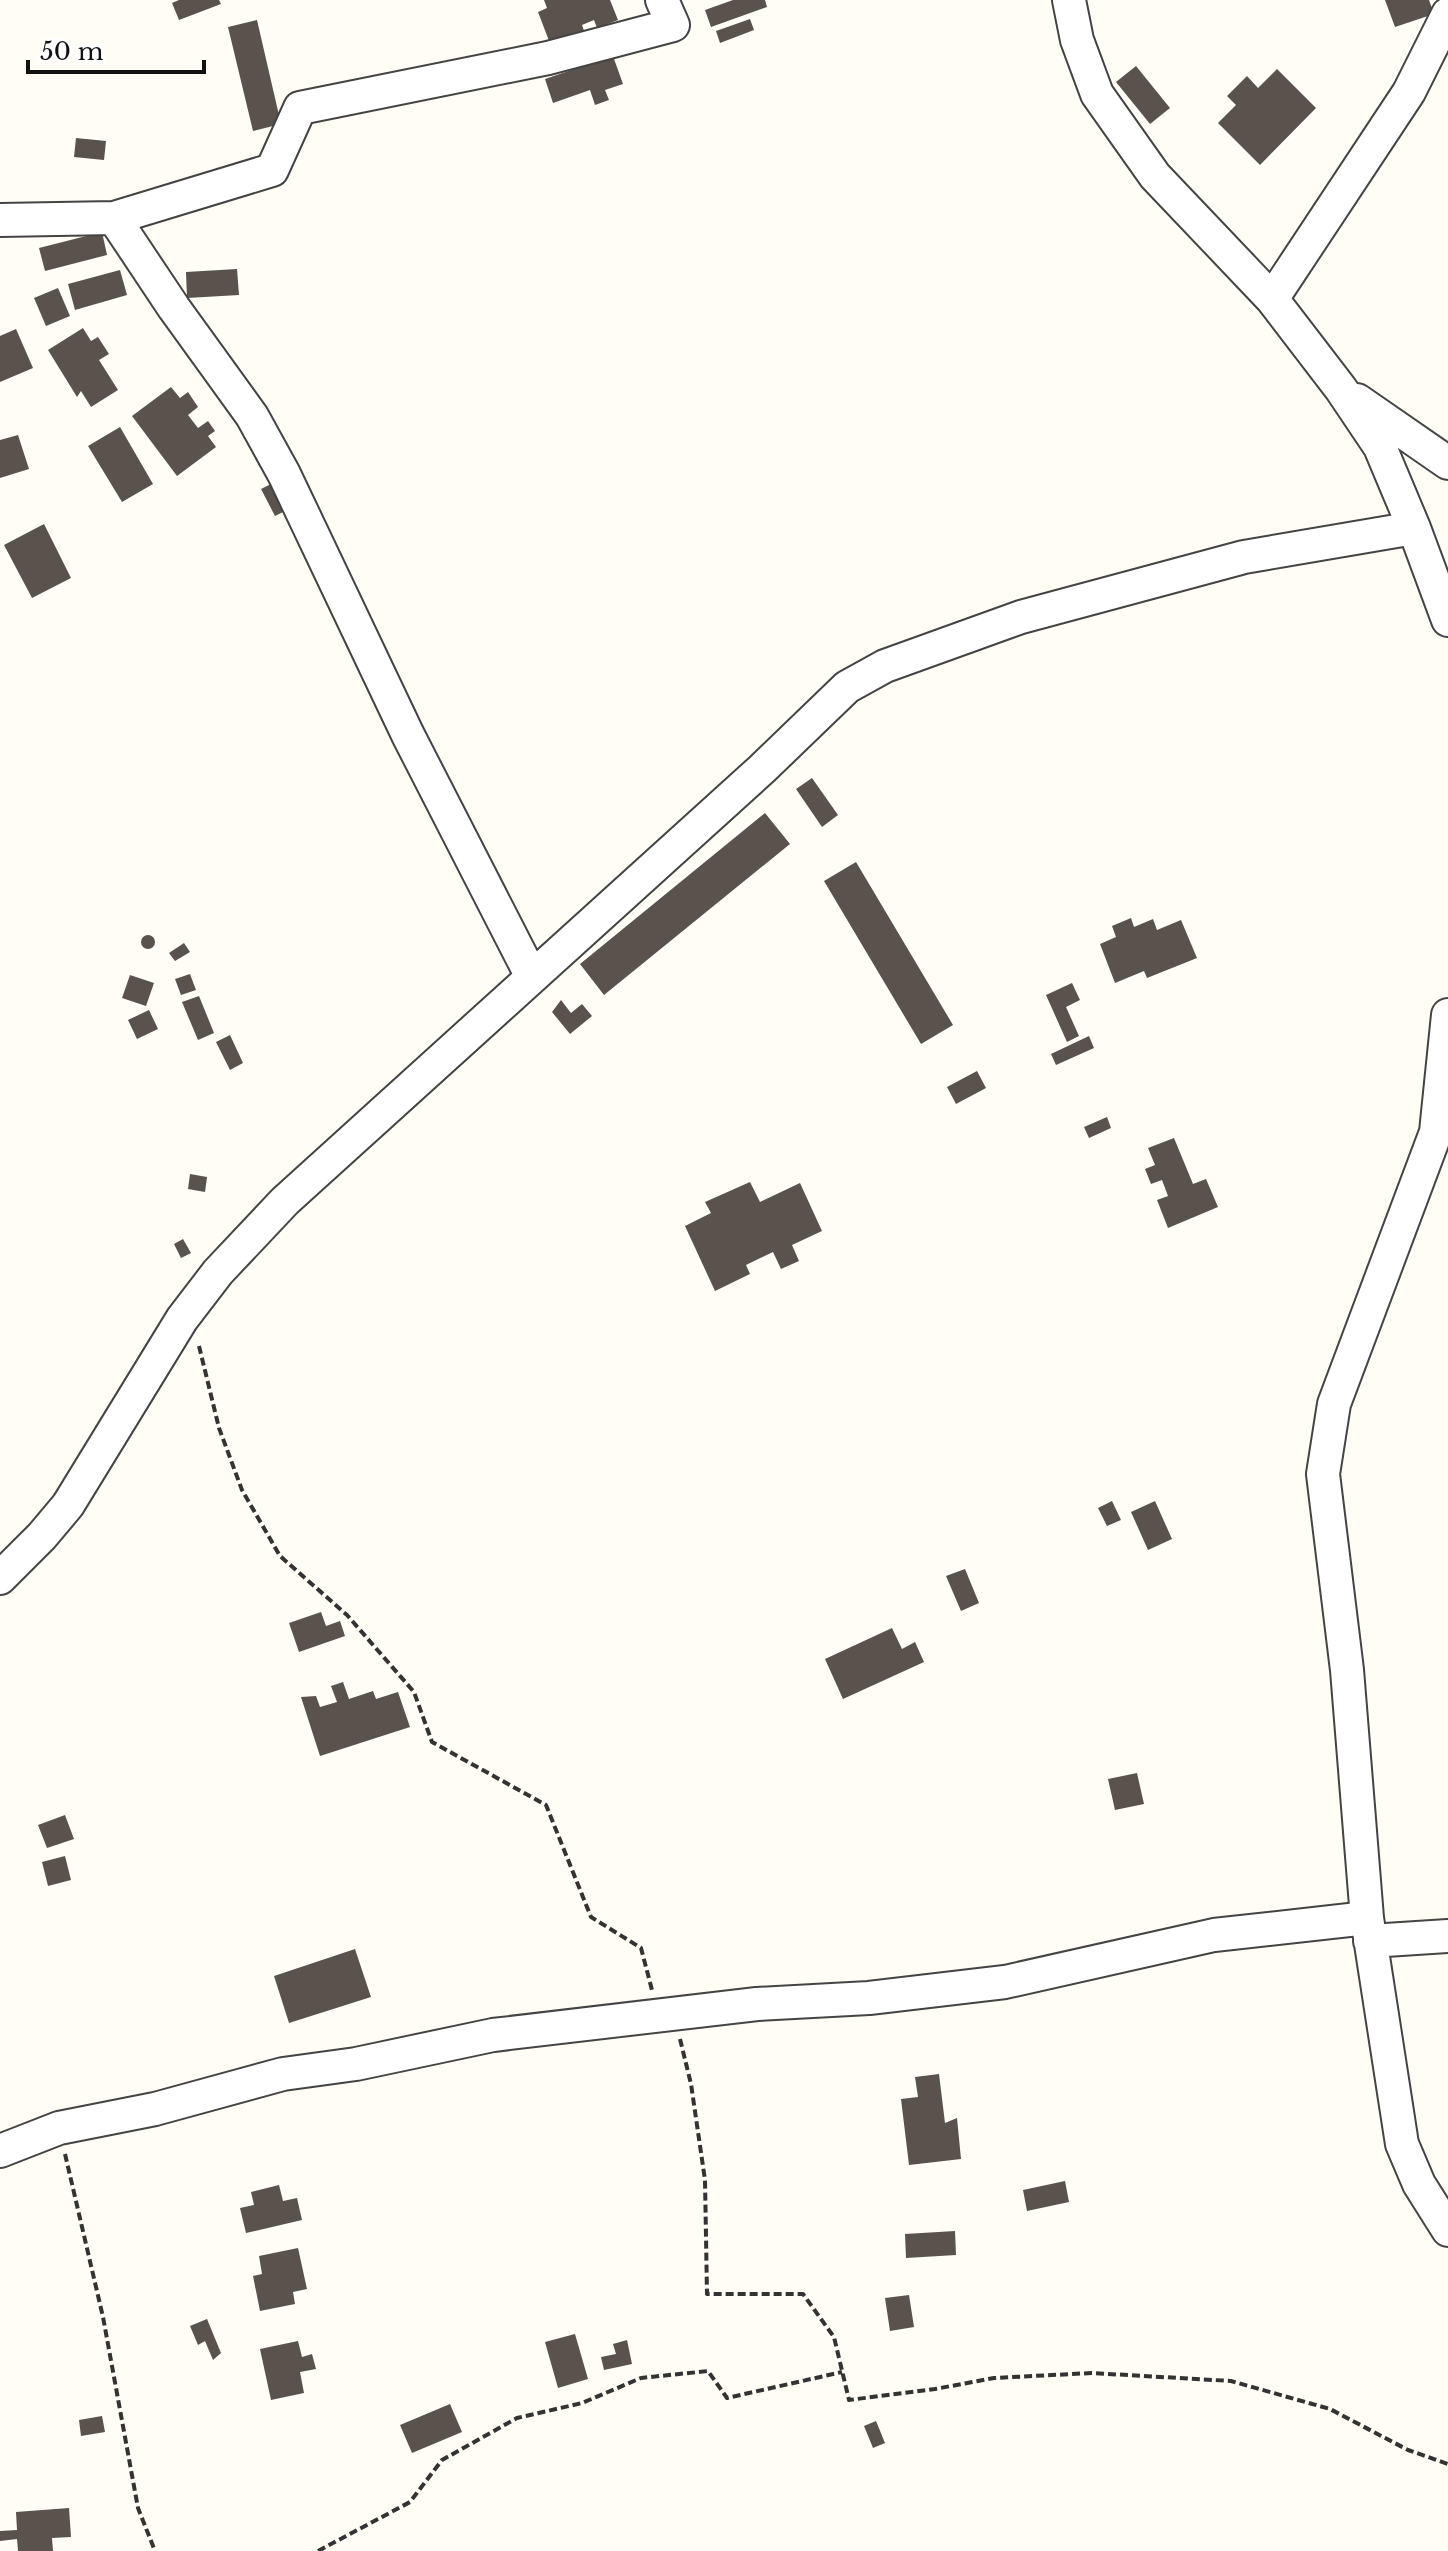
<svg xmlns="http://www.w3.org/2000/svg" width="1448" height="2551" font-family="'Libre Baskerville',serif">
  <style>
    .building { fill: #5a524d }
    .lines { fill: none; stroke-linecap: round; stroke-linejoin: round }
    .minor-casing { stroke: #444; stroke-width: 36 }
    .path { stroke: #333; stroke-width: 4; stroke-dasharray: 8 4; stroke-linecap: butt }
    .minor { stroke: #fff; stroke-width: 32 }
  </style>
  <rect width="100%" height="100%" fill="#fffdf5"/>
  <!-- building -->
  <path class="building" d="M179,0H219L221,4L179,20L172,3Z
    M544,0H610L618,20L597,28L594,20L582,25L588,42L551,46L538,12L547,8Z
    M733,0H765L767,7L711,27L705,10Z
    M1385,0H1429L1434,14L1395,27Z
    M750,19L754,30L720,43L716,31Z
    M257,20L281,124L253,131L228,27Z
    M613,56L623,84L605,90L609,100L595,105L590,90L553,103L545,79Z
    M1136,66L1170,108L1150,124L1116,82Z
    M1277,69L1316,108L1260,165L1218,123L1236,105L1227,96L1247,76L1258,88Z
    M76,138L106,141L104,160L74,157Z
    M102,232L107,255L45,271L39,248Z
    M237,269L239,295L187,298L186,272Z
    M120,270L127,295L75,310L68,284Z
    M58,288L70,316L46,326L34,298Z
    M83,328L91,341L98,337L109,354L99,360L118,390L91,407L81,391L77,397L48,350Z
    M16,329L33,368L0,382V336Z
    M171,387L180,398L188,392L198,407L188,415L198,428L208,421L215,431L208,436L216,447L177,476L132,416Z
    M120,427L153,484L122,502L88,446Z
    M18,435L29,469L0,478V440Z
    M277,481L291,508L275,516L261,489Z
    M44,524L71,578L32,598L4,545Z
    M812,778L838,815L822,827L796,789Z
    M765,813L790,844L604,995L580,964Z
    M856,862L953,1025L921,1044L824,881Z
    M1131,918L1134,927L1153,919L1157,930L1181,920L1197,958L1147,978L1144,971L1115,983L1100,944L1116,937L1112,926Z
    M141 942a7 7 0 1 1 14 0a7 7 0 1 1-14 0Z
    M184,943L190,952L175,961L169,953Z
    M190,974L196,990L181,995L175,979Z
    M130,975L154,983L146,1006L122,998Z
    M1072,983L1080,1000L1066,1007L1079,1036L1067,1042L1046,995Z
    M199,996L214,1033L198,1040L182,1002Z
    M561,1000L571,1013L582,1004L592,1016L570,1034L552,1012Z
    M149,1010L158,1029L137,1039L128,1020Z
    M230,1035L243,1063L230,1070L216,1042Z
    M1089,1036L1094,1048L1056,1065L1051,1054Z
    M977,1071L986,1088L956,1104L947,1087Z
    M1107,1117L1111,1128L1089,1138L1084,1127Z
    M1174,1138L1193,1184L1206,1179L1218,1207L1168,1228L1157,1200L1168,1196L1162,1180L1151,1184L1145,1169L1155,1165L1148,1148Z
    M190,1174L207,1177L205,1192L188,1189Z
    M750,1182L760,1202L800,1183L822,1231L792,1245L799,1261L781,1269L773,1252L746,1265L750,1274L715,1291L685,1226L711,1213L705,1202Z
    M183,1239L191,1253L181,1258L174,1244Z
    M1112,1501L1121,1520L1107,1526L1098,1508Z
    M1155,1501L1172,1539L1148,1550L1131,1512Z
    M965,1569L979,1603L961,1611L946,1576Z
    M321,1612L326,1626L340,1621L345,1636L299,1652L289,1623Z
    M892,1628L902,1649L915,1642L924,1662L843,1699L825,1659Z
    M343,1682L349,1699L373,1691L376,1699L398,1692L410,1727L320,1756L301,1697L316,1696L320,1707L337,1702L331,1686Z
    M1137,1773L1144,1804L1115,1810L1108,1779Z
    M65,1815L74,1839L47,1848L38,1825Z
    M65,1856L71,1880L48,1886L42,1862Z
    M355,1949L371,1997L289,2023L274,1976Z
    M939,2074L945,2123L957,2118L961,2159L909,2165L901,2099L918,2097L915,2077Z
    M1065,2181L1069,2202L1027,2211L1023,2190Z
    M279,2185L283,2201L297,2198L302,2220L246,2233L240,2208L254,2205L251,2192Z
    M955,2231L956,2255L906,2258L905,2234Z
    M298,2248L307,2289L293,2292L295,2304L260,2311L253,2276L262,2274L259,2256Z
    M909,2295L914,2327L890,2331L885,2298Z
    M207,2319L221,2353L213,2360L205,2341L198,2345L190,2326Z
    M575,2334L588,2379L558,2388L545,2342Z
    M627,2340L632,2364L604,2370L601,2357L616,2354L613,2344Z
    M298,2341L302,2357L312,2354L316,2369L300,2372L304,2393L271,2400L260,2349Z
    M450,2404L462,2432L412,2453L400,2425Z
    M102,2416L105,2432L81,2436L79,2420Z
    M876,2421L885,2443L873,2448L864,2426Z
    M69,2508L71,2537L52,2538L53,2551H18L17,2539L0,2541V2531L17,2530L16,2512Z"/>
  <g class="lines">
    <!-- minor casing -->
    <g class="minor-casing">
      <path id="minor" d="M1069,0L1077,40L1097,94L1155,176L1272,299L1341,389L1380,447L1414,528L1448,620
        M114,218L272,170L300,108L548,58L673,25L662,0
        M0,220L114,218L174,308L252,416L284,474L408,735L532,977
        M1272,299L1409,92L1448,14
        M1357,400L1448,463
        M1448,1015L1436,1132L1334,1404L1323,1474L1347,1670L1367,1918L1402,2144L1419,2184L1448,2230
        M0,1578L42,1536L68,1505L182,1319L218,1272L285,1201L762,769L847,687L885,666L1021,617L1244,557L1414,528
        M1370,1941L1448,1936
        M0,2151L59,2128L155,2109L283,2074L356,2064L493,2035L757,2004L869,1998L1005,1982L1214,1935L1367,1918"/>
    </g>
    <!-- path -->
    <path class="path" d="M199,1346L219,1428L242,1490L280,1556L347,1615L414,1692L432,1742L546,1805L591,1917L641,1948L652,1990
      M680,2039L691,2084L705,2180L707,2294H803L834,2337L849,2400L935,2389L994,2378L1092,2373L1231,2381L1330,2409L1408,2450L1448,2464
      M65,2154L103,2317L138,2508L155,2551
      M318,2551L410,2502L442,2460L517,2418L582,2403L641,2378L708,2371L727,2398L842,2372"/>
    <!-- minor -->
    <use href="#minor" class="minor"/>
  </g>
  <!-- scale -->
  <path d="M28 60v12h176v-12" fill="none" stroke="#111111" stroke-width="4"/>
  <text x="40" y="60" font-size="24" fill="#111111" stroke="#ffffff" stroke-width="6" paint-order="stroke">50 m</text>
</svg>
